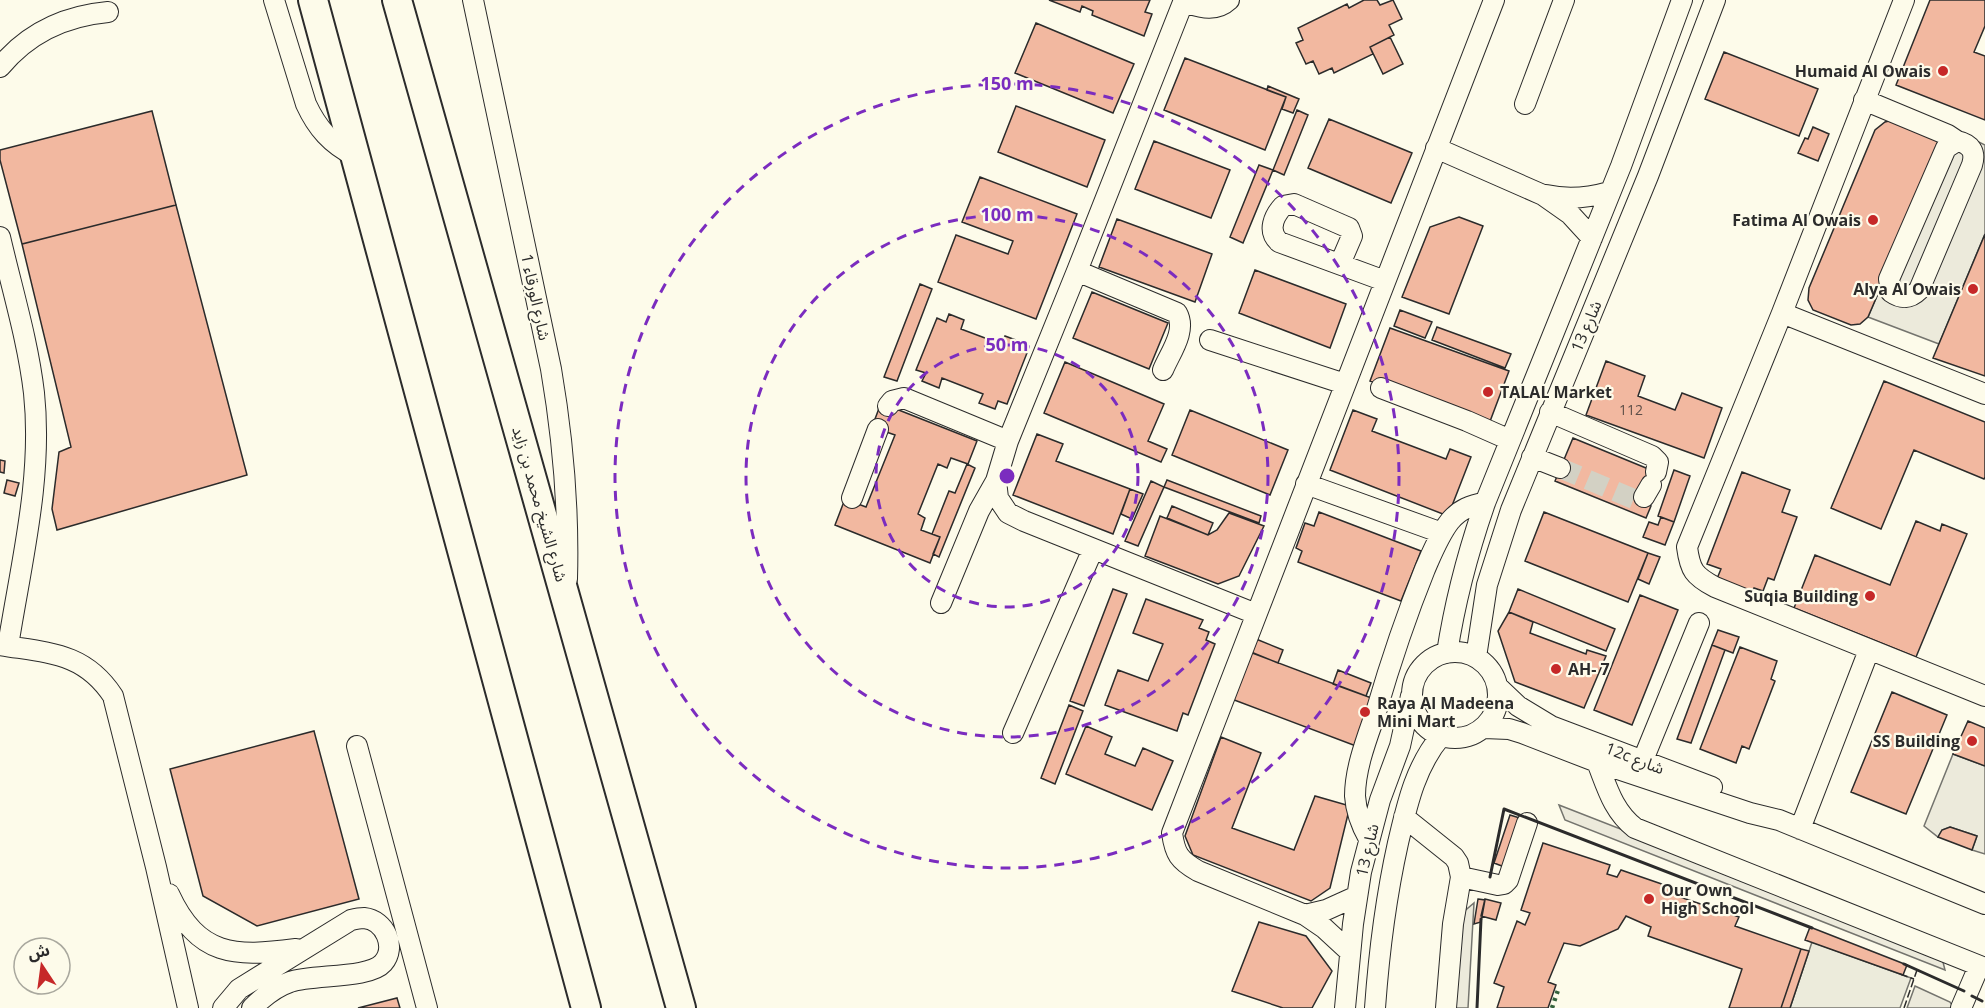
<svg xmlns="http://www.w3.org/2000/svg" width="1985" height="1008" font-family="'Open Sans','Noto Sans Arabic',sans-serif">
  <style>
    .green { fill: #ecebdb; stroke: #74746e; stroke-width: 1.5 }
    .parking { fill: #eceadb; stroke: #74746e; stroke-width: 1.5 }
    .building { fill: #f2b8a0; stroke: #2b2b2b; stroke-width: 1.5 }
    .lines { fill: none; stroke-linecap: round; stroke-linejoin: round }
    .minor-tunnel { stroke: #d3d1c4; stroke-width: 20; stroke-dasharray: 20 10; stroke-linecap: butt }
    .minor-casing { stroke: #2b2b2b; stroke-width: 22 }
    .highway-casing { stroke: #2b2b2b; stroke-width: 32 }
    .minor { stroke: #fdfbea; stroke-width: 20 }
    .highway { stroke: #fdfbea; stroke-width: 28 }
    .hedge { stroke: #34623c; stroke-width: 4.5; stroke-dasharray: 3 4.5; stroke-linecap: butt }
    .fence { stroke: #2b2b2b; stroke-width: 1.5; stroke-dasharray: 8 3; stroke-linecap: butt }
    .wall { stroke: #2b2b2b; stroke-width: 3 }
    .ring { fill: none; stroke: #7b2cbf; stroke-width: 3; stroke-dasharray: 10 8 }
    .poi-dot { fill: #c62828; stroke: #fdfbea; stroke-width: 2 }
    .labels { text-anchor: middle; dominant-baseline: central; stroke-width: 4.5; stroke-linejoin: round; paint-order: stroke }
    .number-label { font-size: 14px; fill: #5d4e48 }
    .poi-label { font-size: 16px; font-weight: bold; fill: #2b2b2b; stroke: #fdfbea; text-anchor: end }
    .street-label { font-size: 16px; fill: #2b2b2b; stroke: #fdfbea }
    .centre { fill: #7b2cbf; stroke: #fdfbea; stroke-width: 3 }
    .ring-label { font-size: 18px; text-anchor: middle; font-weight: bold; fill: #7b2cbf; stroke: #fdfbea; stroke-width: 4.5; stroke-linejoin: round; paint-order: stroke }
  </style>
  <rect width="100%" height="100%" fill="#fdfbea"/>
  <!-- green -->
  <path class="green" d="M1812,942L1911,978L1900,1008H1790Z"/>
  <!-- parking -->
  <path class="parking" d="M1949,127L1985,145V234L1939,344L1868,317Z
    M1953,754L1985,766V854L1972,850L1977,836L1950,827L1942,830L1938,837L1924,826Z
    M1559,805L1941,954L1945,970L1565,820Z
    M1474,903L1468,1008H1452L1461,914Z
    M1915,986L1950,1002L1954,1008H1907Z"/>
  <!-- building -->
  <path class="building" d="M1049,0H1150L1145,12L1152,14L1144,36L1092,15L1093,11L1082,6L1080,12Z
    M1364,0H1377L1380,5L1393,0L1402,19L1389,25L1394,35L1370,47L1373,54L1334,73L1332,68L1319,74L1313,61L1306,64L1296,43L1303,40L1298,28L1347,4L1349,8Z
    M1930,0H1985V26L1974,52L1985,56V120L1896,85Z
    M1036,23L1134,64L1113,113L1015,73Z
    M1390,37L1403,64L1383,74L1370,47Z
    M1724,52L1818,89L1799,136L1705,99Z
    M1185,58L1286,97L1265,150L1164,110Z
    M1268,86L1299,99L1293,113L1282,109L1286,97L1267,90Z
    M1016,106L1105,140L1087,187L998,152Z
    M1297,110L1308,115L1284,175L1273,170Z
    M152,111L176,205L22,244L0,160V150Z
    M1329,119L1412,153L1391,203L1308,168Z
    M1897,119L1928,131L1937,141L1939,152L1868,317L1860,324L1851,325L1813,310L1808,300L1809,288L1875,130L1885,122Z
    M1813,127L1829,134L1818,161L1798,153L1805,138L1808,139Z
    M1154,141L1230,170L1211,218L1135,189Z
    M1259,165L1273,170L1243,243L1230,237Z
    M980,177L1077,214L1036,319L938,282L956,235L1008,254L1013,241L962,222Z
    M176,205L247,475L57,530L52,509L59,452L71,447L22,244Z
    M1459,217L1483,226L1449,314L1402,297L1430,227Z
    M1117,219L1212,254L1195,302L1099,267Z
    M1985,234V376L1933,358Z
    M1255,270L1346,304L1330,348L1239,313Z
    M920,284L932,289L897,381L884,377Z
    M1092,292L1168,323L1149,369L1073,338Z
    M1400,310L1432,322L1425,338L1394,326Z
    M949,314L964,320L961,329L1001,344L1005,336L1021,342L1018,349L1027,353L1007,404L998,401L995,409L979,403L983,394L942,378L939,388L922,381L926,373L916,370L937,318L946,322Z
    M1437,327L1511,354L1505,368L1432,340Z
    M1390,328L1509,371L1489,424L1370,381Z
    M1606,361L1645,376L1638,396L1675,410L1682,393L1722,408L1704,458L1586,415Z
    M1065,362L1164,404L1148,441L1167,449L1161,462L1044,413Z
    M1884,381L1985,422V477L1984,479L1914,450L1881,529L1831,508Z
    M881,403L977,441L968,464L951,458L947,468L938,464L918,514L925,518L921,530L940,537L930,563L835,525L845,499L866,507L895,435L872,427Z
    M1190,410L1288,450L1270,495L1172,455Z
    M1353,410L1377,419L1372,431L1446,459L1450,449L1471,457L1448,516L1330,470Z
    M1037,434L1063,444L1056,461L1130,489L1113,534L1013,495Z
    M1573,438L1663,475L1658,487L1642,502L1651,506L1646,518L1555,481Z
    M0,460L5,461L4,473L0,472Z
    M967,464L975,468L939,557L933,554L940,537L932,534L949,491L955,493Z
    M1674,470L1690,476L1674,522L1658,516Z
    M1742,472L1790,490L1782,512L1797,517L1774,580L1768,578L1763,591L1754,588L1751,594L1716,581L1721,569L1707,564Z
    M7,480L19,483L15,496L4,493Z
    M1167,480L1261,516L1259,523L1164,487Z
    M1151,481L1164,487L1138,546L1125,541Z
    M1130,489L1143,494L1132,519L1121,514Z
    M1172,506L1213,523L1208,535L1167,518Z
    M1319,512L1421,551L1401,601L1298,562L1302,551L1296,548L1305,523L1314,526Z
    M1544,512L1648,553L1628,602L1525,561Z
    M1229,513L1264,526L1239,576L1218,584L1145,556L1160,516L1208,535L1217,530Z
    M1661,517L1674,522L1665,545L1643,537L1649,522L1658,525Z
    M1916,521L1940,531L1942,524L1967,534L1916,657L1794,608L1815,555L1890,585Z
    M1648,553L1660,557L1649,584L1638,579Z
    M1113,589L1127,594L1084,706L1070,701Z
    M1518,589L1615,629L1606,651L1509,612Z
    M1640,595L1678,610L1632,725L1594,710Z
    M1146,599L1203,620L1199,628L1209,632L1206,640L1215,644L1188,715L1183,713L1177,731L1105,705L1118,670L1148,681L1163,644L1133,633Z
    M1509,612L1533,622L1530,633L1586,654L1587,650L1606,656L1584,708L1515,682L1498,631Z
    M1718,630L1739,637L1733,653L1712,645Z
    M1256,639L1283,650L1278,663L1251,652Z
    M1712,645L1725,650L1691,743L1677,739Z
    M1740,647L1777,661L1771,679L1775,681L1749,749L1742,746L1736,763L1700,749Z
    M1247,651L1374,699L1356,746L1229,698Z
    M1338,670L1371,683L1366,696L1333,684Z
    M1892,692L1947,715L1906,814L1851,792Z
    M1069,705L1083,711L1055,784L1041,778Z
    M1968,721L1985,728V766L1953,754Z
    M1086,726L1112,737L1105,754L1135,766L1143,748L1173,761L1152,810L1066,774Z
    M314,731L359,899L257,926L203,896L170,769Z
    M1221,737L1261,753L1232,828L1294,850L1315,796L1350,806L1330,888L1311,901L1193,855L1185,836Z
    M1510,815L1523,819L1507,868L1494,863Z
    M1950,827L1977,836L1972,850L1938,837L1942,830Z
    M1543,843L1610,865L1607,874L1617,877L1621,870L1682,891L1680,897L1739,917L1735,926L1801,949L1781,1008H1729L1742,969L1648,936L1651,927L1626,916L1618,929L1580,946L1564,943L1548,982L1556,985L1548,1008H1497L1504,987L1494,983L1517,921L1525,925L1530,913L1521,910Z
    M1478,899L1485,900L1481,922L1474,924Z
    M1485,899L1501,903L1496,920L1481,916Z
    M1259,922L1306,936L1332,971L1312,1008H1283L1232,991Z
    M1810,927L1907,965L1903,975L1805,940Z
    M1801,949L1809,951L1790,1008H1781Z
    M397,998L400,1008H358Z"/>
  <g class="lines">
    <!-- minor-tunnel -->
    <path class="minor-tunnel" d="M1560,468L1636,500L1644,497"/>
    <!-- minor casing -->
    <g class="minor-casing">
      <path id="minor" d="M274,0L306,104C317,128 331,144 355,156
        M473,0L551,369C563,439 569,508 567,579
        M1184,0L1077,271L1008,441L996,481L998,498L1008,513L1024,521L1256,614
        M1904,0L1782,313L1687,547C1690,570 1694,576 1715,587L1985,696
        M1183,2C1200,7 1215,13 1229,0
        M0,67C28,33 64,16 108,12
        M1864,100L1948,135L1957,141
        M1525,104L1564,0
        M1957,141C1971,144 1976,152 1972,165L1919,290C1910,299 1901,299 1891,292L1889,279L1946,148Z
        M1436,148L1543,195L1570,214L1592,238
        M1546,195C1568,200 1588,198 1609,192
        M0,237C12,289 28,341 34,393C43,478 21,563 8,646
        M1340,264L1352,236L1349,228L1294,204L1283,206C1274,216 1267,231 1279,242L1385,281
        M1077,271L1177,313C1187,331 1170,353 1163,370
        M1782,313L1985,394
        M1210,340L1345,384
        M1381,388L1467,421L1510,440
        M888,406L892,401L904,398L1008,441
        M1550,412L1652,456L1658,462L1656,472
        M1532,457L1560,468
        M1306,484L1442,533
        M1644,497L1651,485
        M852,498L878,429
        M941,603L979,511L996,481
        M0,645C48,653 84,652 113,696L156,867L188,1008
        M1412 695a43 43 0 1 1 86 0a43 43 0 1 1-86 0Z
        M1447,653C1455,601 1468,552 1485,503L1621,166L1682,0
        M1476,657L1487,585L1511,510L1648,176L1715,0
        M1498,687L1518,706L1551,726L1712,787
        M1484,728L1509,729L1522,733L1597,762L1750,813L1779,820L1985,904
        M1013,733L1093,549
        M357,746L427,1008
        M1643,760L1699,623
        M1597,762C1607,787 1613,811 1635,828L1985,968
        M1404,817L1454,857L1458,863L1461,877L1453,924L1446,1008
        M1800,829L1869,650
        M1369,839C1361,825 1356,812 1355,796C1355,768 1367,738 1376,712C1390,664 1406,616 1425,569C1432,553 1439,535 1450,521C1460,509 1471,505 1485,503
        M1461,877L1498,885L1504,884L1508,880L1527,823
        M169,894C198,957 235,957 296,949
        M1305,915L1326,910L1357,896
        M1350,952L1324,928L1305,915L1198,871C1179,860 1175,854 1172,833L1494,0
        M223,1008L239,989L351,920C355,919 360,918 364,918C385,920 397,947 383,963C369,979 312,974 290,982C275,987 263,997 252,1008
        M1345,1008L1353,924L1361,872L1380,800L1400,746L1411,696
        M1375,1008C1379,952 1386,897 1398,843C1407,805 1415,767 1441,736
        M1961,1008L1979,966"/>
    </g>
    <!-- highway casing -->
    <g class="highway-casing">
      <path id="highway" d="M313,0L586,1008
        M397,0L681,1008"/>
    </g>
    <!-- minor -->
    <use href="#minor" class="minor"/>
    <!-- highway -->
    <use href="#highway" class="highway"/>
    <!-- hedge -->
    <path class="hedge" d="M1552,1008L1559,987"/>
    <!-- fence -->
    <path class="fence" d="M1900,974L1914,979
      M1904,1008L1917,970"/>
    <!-- wall -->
    <path class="wall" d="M1490,877L1504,809L1812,928
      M1904,964L1964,991
      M1972,996L1982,1001
      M1477,1008L1481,919"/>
  </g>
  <!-- distance rings -->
  <g class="ring">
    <circle cx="1007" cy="476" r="131"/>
    <circle cx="1007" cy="476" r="261"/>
    <circle cx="1007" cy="476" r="392"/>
  </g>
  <!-- markers -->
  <g class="poi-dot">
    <circle cx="1943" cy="71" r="6"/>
    <circle cx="1873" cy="220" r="6"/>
    <circle cx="1973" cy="289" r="6"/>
    <circle cx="1488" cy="392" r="6"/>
    <circle cx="1870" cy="596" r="6"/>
    <circle cx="1556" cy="669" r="6"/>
    <circle cx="1365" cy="712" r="6"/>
    <circle cx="1972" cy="741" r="6"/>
    <circle cx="1649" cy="899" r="6"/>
  </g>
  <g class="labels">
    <!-- number labels -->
    <g class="number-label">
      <text x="1631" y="409">112</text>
    </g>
    <!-- poi labels -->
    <g class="poi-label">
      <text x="1931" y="71">Humaid Al Owais</text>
      <text x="1861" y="220">Fatima Al Owais</text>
      <text x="1961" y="289">Alya Al Owais</text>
      <text x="1500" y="392" text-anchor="start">TALAL Market</text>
      <text x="1858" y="596">Suqia Building</text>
      <text x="1568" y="669" text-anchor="start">AH- 7</text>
      <text x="1377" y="703" text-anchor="start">Raya Al Madeena<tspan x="1377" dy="18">Mini Mart</tspan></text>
      <text x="1960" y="741">SS Building</text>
      <text x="1661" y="890" text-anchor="start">Our Own<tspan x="1661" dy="18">High School</tspan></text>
    </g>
    <!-- street labels -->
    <g class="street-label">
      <text transform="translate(536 297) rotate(78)">شارع الورقاء 1</text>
      <text transform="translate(1586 326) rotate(-67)">شارع 13</text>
      <text transform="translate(540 504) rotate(74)">شارع الشيخ محمد بن زايد</text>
      <text transform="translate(1635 758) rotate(21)">12c شارع</text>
      <text transform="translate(1367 850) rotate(-77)">شارع 13</text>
    </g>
  </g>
  <circle cx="1007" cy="476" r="9" class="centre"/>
  <g class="ring-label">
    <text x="1007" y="90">150 m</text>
    <text x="1007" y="221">100 m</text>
    <text x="1007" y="351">50 m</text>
  </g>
  <!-- north arrow -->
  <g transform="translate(42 966) rotate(347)"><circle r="28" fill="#fdfbea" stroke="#a9a89e" stroke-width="1.5"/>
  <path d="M0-4.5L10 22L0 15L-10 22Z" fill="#c62828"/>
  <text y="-9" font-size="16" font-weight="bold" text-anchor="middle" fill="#2b2b2b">ش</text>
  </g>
</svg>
